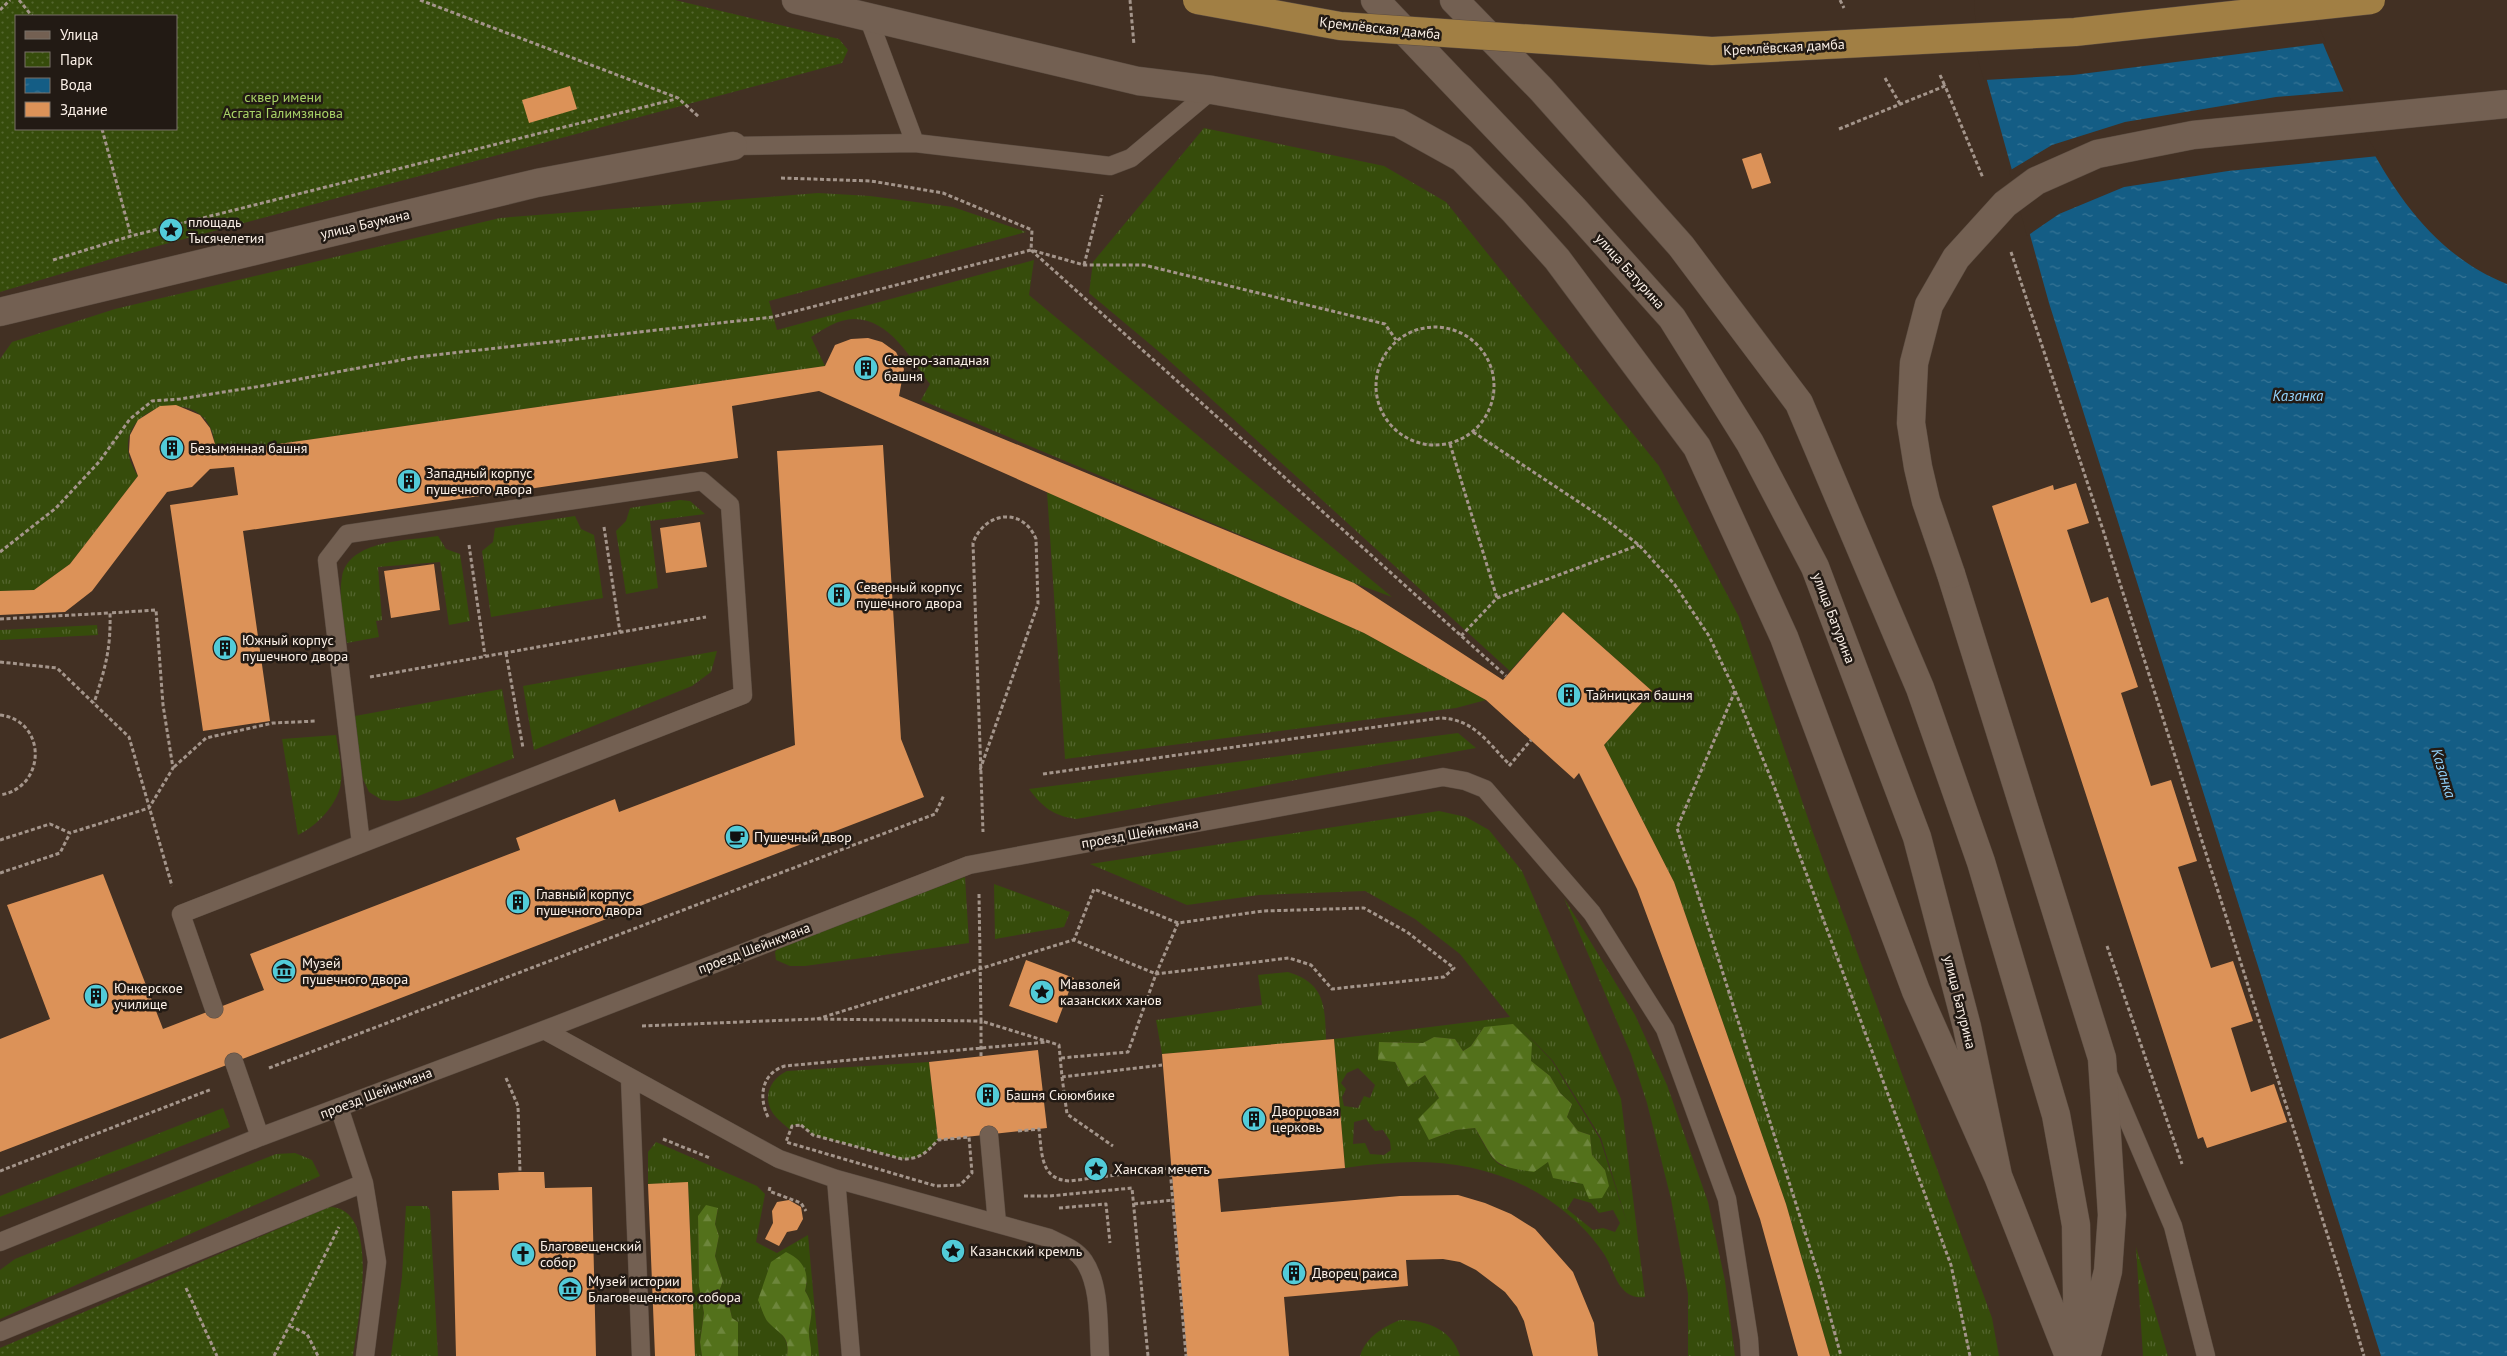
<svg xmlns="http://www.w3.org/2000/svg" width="2507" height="1356" font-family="'PT Sans',sans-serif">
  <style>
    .grass { fill: url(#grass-tufts); fill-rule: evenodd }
    .forest { fill: url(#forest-firs) }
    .park { fill: url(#park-dots); fill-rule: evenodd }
    .water { fill: url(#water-ripples) }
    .pier { fill: #423023 }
    .building { fill: #dc9258 }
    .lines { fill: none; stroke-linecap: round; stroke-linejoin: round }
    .lane-casing { stroke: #5b4c41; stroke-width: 19 }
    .street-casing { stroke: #5b4c41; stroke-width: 29 }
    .secondary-casing { stroke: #5b4c41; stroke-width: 29 }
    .path { stroke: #a4958b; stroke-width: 3; stroke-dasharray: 4 2.5; stroke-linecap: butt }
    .lane { stroke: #736052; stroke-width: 18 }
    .street { stroke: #736052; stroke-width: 28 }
    .secondary { stroke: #736052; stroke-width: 28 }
    .secondary-bridge-casing { stroke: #5b4c41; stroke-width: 29; stroke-linecap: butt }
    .primary-bridge-casing { stroke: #5b4c41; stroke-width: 29; stroke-linecap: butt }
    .secondary-bridge { stroke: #736052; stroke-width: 28 }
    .primary-bridge { stroke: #a17f44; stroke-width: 28 }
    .labels { text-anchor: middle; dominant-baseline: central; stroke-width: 5; stroke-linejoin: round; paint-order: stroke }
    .street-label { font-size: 14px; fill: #fcf1e8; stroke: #221a14 }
    .park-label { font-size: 14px; fill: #a9d467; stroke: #221a14 }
    .poi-label { font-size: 14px; fill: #fcf1e8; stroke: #221a14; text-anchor: start }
    .water-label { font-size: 15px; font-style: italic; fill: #93d3fd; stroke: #221a14 }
  </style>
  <defs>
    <pattern id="grass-tufts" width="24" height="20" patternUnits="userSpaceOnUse" patternTransform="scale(1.25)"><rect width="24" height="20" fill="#364c0b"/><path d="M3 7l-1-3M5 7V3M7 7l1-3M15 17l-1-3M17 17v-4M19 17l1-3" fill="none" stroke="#54662f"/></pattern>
    <pattern id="forest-firs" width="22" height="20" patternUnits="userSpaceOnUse" patternTransform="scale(1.25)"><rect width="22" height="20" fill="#53711b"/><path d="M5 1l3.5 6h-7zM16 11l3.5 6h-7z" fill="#6d863c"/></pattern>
    <pattern id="park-dots" width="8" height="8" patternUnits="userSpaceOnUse" patternTransform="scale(1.25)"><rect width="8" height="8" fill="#364c0b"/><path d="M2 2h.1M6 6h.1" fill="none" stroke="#54662f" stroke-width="1.8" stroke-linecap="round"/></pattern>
    <pattern id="water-ripples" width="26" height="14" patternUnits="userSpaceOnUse" patternTransform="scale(1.25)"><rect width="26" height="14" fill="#145d85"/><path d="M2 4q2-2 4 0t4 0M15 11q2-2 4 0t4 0" fill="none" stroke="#377596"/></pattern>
  </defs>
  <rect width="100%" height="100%" fill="#423023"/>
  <!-- grass -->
  <path class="grass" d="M1204,128L1384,166L1446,202L1659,466L1739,617L1812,830L1992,1318L1999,1356H1830L1786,1204L1674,882L1604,745L1652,691L1563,612L1510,671L1163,355L1089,293L1093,262Z
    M818,193L870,196L953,207L1026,232L769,301L777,330L1034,260L1029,295L1392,597L1354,583L921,400L930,384C911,359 890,319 854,319C838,319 824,329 811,337L825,366L215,453C218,373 92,405 138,476L70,564L34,590L0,591V359L12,342L115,309L500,218Z
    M1047,492L1364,633L1486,700L1456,708L1065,759Z
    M680,500L690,501L705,514L650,521L658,588L626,594L616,531L626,521L630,508Z
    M575,516L581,529L594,535L603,598L491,617L482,551L493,542L495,528Z
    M438,536L446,549L460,554L470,621L449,625L440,562L378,567L382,620L376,621L379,637L347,643C344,622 338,598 342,577C349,539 408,541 438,536Z
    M97,625L98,635L0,640V630Z
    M717,651L711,672L692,686L534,750L523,686Z
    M502,689L514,758L416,797L398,801L382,800L369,792L362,777L355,716Z
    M1458,733L1476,748L1076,819C1054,816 1042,807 1029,789Z
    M336,735C338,750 343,768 341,782C339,803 316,827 298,835L282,739Z
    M1439,811L1466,817L1489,830L1522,871L1621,1099L1645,1297C1638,1298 1633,1297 1627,1293C1615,1284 1612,1266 1604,1254C1586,1226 1556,1202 1527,1187C1468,1158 1409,1158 1345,1168L1334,1039L1510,1017L1460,954L1415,919L1365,891L1259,895L1187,905L1090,864ZM1484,1027L1550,1076L1560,1093L1572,1104L1567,1117L1578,1131L1590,1135L1592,1155L1605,1170C1573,1190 1575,1186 1548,1162C1498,1171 1500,1174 1475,1128L1456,1130L1429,1140L1439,1098L1425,1075L1408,1087L1395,1062L1379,1042L1424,1043L1434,1037L1455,1039L1463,1051L1471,1046ZM1522,1029L1553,1061L1601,1138L1628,1226L1600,1139L1552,1061ZM1358,1068L1375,1085L1370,1098L1364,1096L1358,1108L1344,1106L1342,1097L1346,1089L1341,1083L1347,1073ZM1366,1119L1375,1131L1383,1130L1390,1141L1391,1150L1384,1155L1370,1154L1365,1143L1353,1144L1354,1122ZM1574,1198L1591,1203L1599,1213L1613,1210L1620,1223L1615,1232L1603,1228L1593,1230L1567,1209Z
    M965,877L969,943L805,966H790L776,960L775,952L780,945Z
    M994,884L1070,912L1064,927L995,939Z
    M1564,898L1635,1015L1667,1085L1708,1202L1725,1281L1735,1356H1688V1294L1671,1199L1647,1103L1631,1054Z
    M1288,972C1325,983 1325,1006 1326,1040L1162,1054L1156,1020L1262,1005L1258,975Z
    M929,1062L938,1140C926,1153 920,1159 902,1159L813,1135L801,1125H792L790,1130C784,1124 775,1118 771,1110C763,1094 772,1078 787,1071Z
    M223,1108L230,1127L0,1217V1196Z
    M656,1142L757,1186L765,1194L756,1242L777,1253L808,1235L819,1356H811C812,1347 808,1337 809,1329C812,1313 814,1305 805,1291L807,1282L768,1322C780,1331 790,1339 787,1356H738V1322L732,1318L728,1301L718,1294L723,1281L715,1256L719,1236L715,1224L718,1209L698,1216L699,1286L704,1313L700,1341L702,1356H695L688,1183L648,1184V1152Z
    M295,1153L312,1160L320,1176L0,1319V1270L15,1259L276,1154Z
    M406,1206H427L430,1210L438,1356H391L402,1277Z
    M2136,1247L2168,1356H2143Z
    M1400,1320C1426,1320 1452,1329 1460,1356H1360C1366,1337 1383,1327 1400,1320Z"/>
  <!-- forest -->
  <path class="forest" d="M1513,1024L1532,1043L1531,1061L1550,1076L1560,1093L1572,1104L1567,1117L1578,1131L1590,1135L1592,1155L1605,1170L1609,1186L1602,1198L1589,1199L1583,1184L1553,1178L1548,1162L1534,1172C1491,1166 1496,1163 1475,1128L1456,1130L1429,1140L1418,1119L1439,1098L1425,1075L1408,1087L1395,1062L1378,1060L1379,1042L1423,1043L1434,1037L1455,1039L1463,1051L1471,1046L1484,1027Z
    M706,1205L718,1208L715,1224L719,1236L715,1256L723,1281L718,1294L728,1301L732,1318L738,1322V1356H702L700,1342L704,1313L699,1286L698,1216Z
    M786,1252C803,1260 810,1272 805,1291C814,1305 812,1313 809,1329C808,1337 812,1347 811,1356H787C790,1335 780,1335 768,1322C764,1317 761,1307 758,1300L771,1262Z"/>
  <!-- park -->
  <path class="park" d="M0,0H675L839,39L848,50L842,63L128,254L0,292ZM16,16H176V129H16Z
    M329,1207C383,1207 357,1325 353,1356H0V1348Z"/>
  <!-- water -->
  <path class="water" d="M2305,0C2349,103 2394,240 2507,284V1356H2381L2049,303L1981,59Z"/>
  <!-- pier -->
  <path class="pier" d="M1974,0H2307L2326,43L2073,75L1984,80L1978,60Z
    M2347,91L2364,132L2379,156L2228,171L2124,187L2059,214L2027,236L2009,171L2052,145L2125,122L2276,97Z"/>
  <!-- building -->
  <path class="building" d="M570,86L577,109L529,123L522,100Z
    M1761,153L1771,183L1752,189L1742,159Z
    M868,338L882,342L896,352L904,369L899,396L1354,583L1503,680L1563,612L1652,691L1604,745L1674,882L1786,1204L1830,1356H1798L1760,1219L1637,889L1579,773L1574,779L1486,700L1364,633L819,391L732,406L738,458L243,531L270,721L203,731L170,505L238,495L234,467L210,469L192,487L167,492L92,591L65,612L0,615V591L34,590L70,564L138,476L129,452L130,435L138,420L160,406L176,405L200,415L210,428L215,444V453L825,366L835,345L851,339Z
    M883,445L901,739L924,797L0,1152V1039L50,1019L7,905L103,874L163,1029L264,990L250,954L520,850L516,838L564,819L615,799L619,812L795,745L777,451Z
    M2076,483L2089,523L2067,530L2091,603L2108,597L2138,687L2121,693L2151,786L2171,780L2197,861L2178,867L2211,968L2233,961L2253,1021L2231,1028L2251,1092L2274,1084L2287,1122L2207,1148L2203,1137L2198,1139L1992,506L2053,485L2054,490Z
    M700,522L707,567L666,573L660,528Z
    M434,564L440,610L391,618L384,571Z
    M1026,960L1074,978L1057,1023L1009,1006Z
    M1334,1039L1345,1168L1218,1179L1221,1212L1400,1196L1458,1195L1485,1203L1511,1214L1535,1229L1573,1272L1594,1323L1598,1356H1533L1524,1321L1517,1307L1505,1292L1476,1270L1460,1262L1443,1259L1406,1260L1408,1286L1284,1297L1289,1356H1187L1162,1054Z
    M1038,1050L1047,1128L938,1140L929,1062Z
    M520,1172H544L545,1188L592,1187L596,1356H456L452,1191L499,1190L498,1173Z
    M688,1182L695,1356H655L648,1184Z
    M789,1200L801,1207L803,1219L797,1230L787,1232L779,1246L765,1239L773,1223L772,1211L777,1202Z"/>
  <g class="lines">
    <!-- lane casing -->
    <g class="lane-casing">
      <path id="lane" d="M868,17L915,143L1110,166L1131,158L1212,90
        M733,146L915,143
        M214,1009L181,914L743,695L730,505L702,481L347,534L327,560L361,844
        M544,1030L779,1159L836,1179L1049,1238C1061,1244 1076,1249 1084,1261C1101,1286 1098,1327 1100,1356
        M234,1062L260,1137
        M2109,1076L2173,1226L2206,1356
        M630,1078L641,1356
        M339,1107L364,1183L377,1262L365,1356
        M989,1135L997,1223
        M836,1179L851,1356
        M0,1242L260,1137L544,1030L969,865L1443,777L1465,781L1485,789L1592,913L1665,1029L1727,1199L1749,1339L1750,1356
        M0,1332L364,1183"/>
    </g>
    <!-- street casing -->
    <g class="street-casing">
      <path id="street" d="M0,312L537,183L733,146"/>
    </g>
    <!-- secondary casing -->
    <g class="secondary-casing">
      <path id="secondary" d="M796,0L1138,81L1212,90L1399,123L1462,158L1513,210L1557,259L1697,447L1784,637L1916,991L1998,1176
        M1375,0L1575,210L1672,318L1750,443L1815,567L1917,837L1967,1027L1998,1176L2069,1356
        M1454,0L1541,89L1681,246L1799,403L1920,688L1981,862L2056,1115L2076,1225L2078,1356
        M1951,574L2102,1058L2112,1215L2108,1271L2088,1350"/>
    </g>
    <!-- path -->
    <path class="path" d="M19,0L32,16
      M420,0L678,98L699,117
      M1130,0L1134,45
      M1840,0L1844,8
      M0,10L10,0
      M1940,75L1945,86
      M1885,78L1900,104
      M102,129L131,236
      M1839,129L1945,86L1983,178
      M781,178L871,181L943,193L1032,230L1031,250L1506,676
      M2011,252L2103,530L2338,1268L2364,1356
      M53,260L131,236L676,99
      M1084,265L1102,195
      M1376 386a59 59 0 1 1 118 0a59 59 0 1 1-118 0Z
      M1473,432L1606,520L1639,545L1675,585L1709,636L1735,691L1774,786L1951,1265L1970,1356
      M1450,444L1497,598
      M604,527L620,632
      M469,545L485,656
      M0,552L56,508L99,462L130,419L152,401L180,399L268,385L417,357L773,317L1031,250L1084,265H1144L1385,324L1396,340
      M0,619L110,613C111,649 105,669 94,703
      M1461,636L1497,598L1639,545
      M506,653L523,748
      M0,662L57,668L129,737L172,886
      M370,677L706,617
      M1735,691L1677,828L1821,1283L1841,1356
      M0,715C48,721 46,788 0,795
      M1509,766L1531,740
      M174,767L206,738L273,723L317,721
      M980,770L1038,604L1036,539C1023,507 985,511 973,543L983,832
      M1043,774L1440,718C1474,719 1487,742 1510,765
      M0,840L50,824L70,833L149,808L173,768L163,705L156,610L110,613
      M0,873L60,853L70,833
      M979,894L981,1021L1059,1045L1062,1077L1162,1065
      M2107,946L2182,1164
      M817,1019L1073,940
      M642,1026L814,1019L981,1021V1056
      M1061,1058L1128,1052L1156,974L1289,958L1311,965L1332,989L1444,977L1454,968L1407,932L1364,908L1263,911L1178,923L1094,889L1074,940L1156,974L1178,923
      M269,1068L935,814L944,795
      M1062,1077L1067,1114L1113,1146
      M506,1078L518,1106L520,1172
      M768,1117C758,1096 762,1073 785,1066L1047,1042
      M801,1125L813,1135L902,1159C920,1159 926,1153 938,1140L969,1137L972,1173L960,1185L936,1186L786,1142L792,1126Z
      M1018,1131L1039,1129C1042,1153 1040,1180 1070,1181L1170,1168L1186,1356
      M663,1139L710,1158
      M0,1171L212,1089
      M770,1187L769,1191L801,1203L806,1211
      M1024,1196H1050L1132,1188L1148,1356
      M1134,1204L1174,1200
      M1059,1208L1106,1204L1110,1243
      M186,1288L217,1356
      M290,1326L307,1334L318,1356
      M274,1356L339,1227"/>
    <!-- lane -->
    <use href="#lane" class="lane"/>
    <!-- street -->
    <use href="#street" class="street"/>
    <!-- secondary -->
    <use href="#secondary" class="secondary"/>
    <!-- secondary-bridge casing -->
    <g class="secondary-bridge-casing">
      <path id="secondary-bridge" d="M1951,574L1926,501L1918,467L1911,423L1914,363L1929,305L1956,258L2005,204L2036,181L2097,154L2193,135L2507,104"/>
    </g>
    <!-- primary-bridge casing -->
    <g class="primary-bridge-casing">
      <path id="primary-bridge" d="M1197,0L1340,26L1712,51L2075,32L2371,0"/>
    </g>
    <!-- secondary-bridge -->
    <use href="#secondary-bridge" class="secondary-bridge"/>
    <!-- primary-bridge -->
    <use href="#primary-bridge" class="primary-bridge"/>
  </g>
  <!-- icons -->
  <defs>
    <g id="sight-disc" transform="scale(1.25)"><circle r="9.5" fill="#52cbd8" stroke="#221a14"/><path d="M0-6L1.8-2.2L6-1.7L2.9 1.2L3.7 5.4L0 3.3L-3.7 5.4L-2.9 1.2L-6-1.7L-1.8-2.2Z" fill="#111"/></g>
    <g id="building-disc" transform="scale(1.25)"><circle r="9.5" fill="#52cbd8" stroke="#221a14"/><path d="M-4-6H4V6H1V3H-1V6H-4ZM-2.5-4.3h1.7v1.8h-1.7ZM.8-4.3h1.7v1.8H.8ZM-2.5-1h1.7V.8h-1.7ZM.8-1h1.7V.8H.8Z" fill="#111"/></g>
    <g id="cafe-disc" transform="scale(1.25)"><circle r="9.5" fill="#52cbd8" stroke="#221a14"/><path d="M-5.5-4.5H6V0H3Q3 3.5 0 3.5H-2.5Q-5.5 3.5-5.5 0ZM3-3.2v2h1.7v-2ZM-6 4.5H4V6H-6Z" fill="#111"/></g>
    <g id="museum-disc" transform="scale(1.25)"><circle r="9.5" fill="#52cbd8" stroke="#221a14"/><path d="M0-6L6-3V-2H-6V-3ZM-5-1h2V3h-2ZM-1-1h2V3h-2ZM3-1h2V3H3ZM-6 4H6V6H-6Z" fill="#111"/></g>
    <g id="church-disc" transform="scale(1.25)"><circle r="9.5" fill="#52cbd8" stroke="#221a14"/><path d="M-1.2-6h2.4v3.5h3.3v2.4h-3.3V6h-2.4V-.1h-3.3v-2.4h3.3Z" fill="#111"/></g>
  </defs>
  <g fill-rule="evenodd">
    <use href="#sight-disc" x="171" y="230"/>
    <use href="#building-disc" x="866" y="368"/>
    <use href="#building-disc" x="172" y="448"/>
    <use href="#building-disc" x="409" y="481"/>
    <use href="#building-disc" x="839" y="595"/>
    <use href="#building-disc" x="225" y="648"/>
    <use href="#building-disc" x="1569" y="695"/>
    <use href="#cafe-disc" x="737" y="837"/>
    <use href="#building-disc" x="518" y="902"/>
    <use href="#museum-disc" x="284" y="971"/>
    <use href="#sight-disc" x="1042" y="992"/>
    <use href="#building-disc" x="96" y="996"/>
    <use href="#building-disc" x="988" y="1095"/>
    <use href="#building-disc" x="1254" y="1119"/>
    <use href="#sight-disc" x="1096" y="1169"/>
    <use href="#sight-disc" x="953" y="1251"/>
    <use href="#church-disc" x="523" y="1254"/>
    <use href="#building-disc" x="1294" y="1273"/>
    <use href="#museum-disc" x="570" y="1289"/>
  </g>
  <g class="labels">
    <!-- street labels -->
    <g class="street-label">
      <text transform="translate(1380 28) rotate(6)">Кремлёвская дамба</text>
      <text transform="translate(1784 47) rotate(-3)">Кремлёвская дамба</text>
      <text transform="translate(365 224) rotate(-13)">улица Баумана</text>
      <text transform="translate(1630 271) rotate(48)">улица Батурина</text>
      <text transform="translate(1834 618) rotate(69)">улица Батурина</text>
      <text transform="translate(1140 833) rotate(-10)">проезд Шейнкмана</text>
      <text transform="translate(754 948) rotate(-21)">проезд Шейнкмана</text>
      <text transform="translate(1960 1002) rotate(76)">улица Батурина</text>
      <text transform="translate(376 1093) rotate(-21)">проезд Шейнкмана</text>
    </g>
    <!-- park labels -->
    <g class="park-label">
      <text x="283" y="97">сквер имени<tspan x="283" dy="16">Асгата Галимзянова</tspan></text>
    </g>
    <!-- poi labels -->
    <g class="poi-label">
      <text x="188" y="222">площадь<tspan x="188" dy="16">Тысячелетия</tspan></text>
      <text x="884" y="360">Северо-западная<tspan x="884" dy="16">башня</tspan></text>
      <text x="190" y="448">Безымянная башня</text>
      <text x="426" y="473">Западный корпус<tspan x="426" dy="16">пушечного двора</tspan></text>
      <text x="856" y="587">Северный корпус<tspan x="856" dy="16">пушечного двора</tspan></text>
      <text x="242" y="640">Южный корпус<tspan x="242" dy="16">пушечного двора</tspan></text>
      <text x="1586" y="695">Тайницкая башня</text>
      <text x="754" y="837">Пушечный двор</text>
      <text x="536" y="894">Главный корпус<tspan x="536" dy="16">пушечного двора</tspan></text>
      <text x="302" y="963">Музей<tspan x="302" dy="16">пушечного двора</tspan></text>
      <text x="1060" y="984">Мавзолей<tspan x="1060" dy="16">казанских ханов</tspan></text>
      <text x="114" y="988">Юнкерское<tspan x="114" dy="16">училище</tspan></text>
      <text x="1006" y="1095">Башня Сююмбике</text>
      <text x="1272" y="1111">Дворцовая<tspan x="1272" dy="16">церковь</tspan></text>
      <text x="1114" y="1169">Ханская мечеть</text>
      <text x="540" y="1246">Благовещенский<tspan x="540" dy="16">собор</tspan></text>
      <text x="970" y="1251">Казанский кремль</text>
      <text x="1312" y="1273">Дворец раиса</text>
      <text x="588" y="1281">Музей истории<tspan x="588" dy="16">Благовещенского собора</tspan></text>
    </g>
    <!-- water labels -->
    <g class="water-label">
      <text x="2298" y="395">Казанка</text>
      <text transform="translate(2444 773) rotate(73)">Казанка</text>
    </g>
  </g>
  <!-- legend -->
  <rect x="15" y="15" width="162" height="115" fill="#221a14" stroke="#797069"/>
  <rect x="25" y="31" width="25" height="8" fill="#736052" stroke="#797069"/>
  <text x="60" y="40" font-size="15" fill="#fcf1e8">Улица</text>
  <rect x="25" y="52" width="25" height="15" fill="url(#park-dots)" stroke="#797069"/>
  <text x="60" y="65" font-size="15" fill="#fcf1e8">Парк</text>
  <rect x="25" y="78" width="25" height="15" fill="url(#water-ripples)" stroke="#797069"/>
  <text x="60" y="90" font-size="15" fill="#fcf1e8">Вода</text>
  <rect x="25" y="102" width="25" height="15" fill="#dc9258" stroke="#797069"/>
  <text x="60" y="115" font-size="15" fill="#fcf1e8">Здание</text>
</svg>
